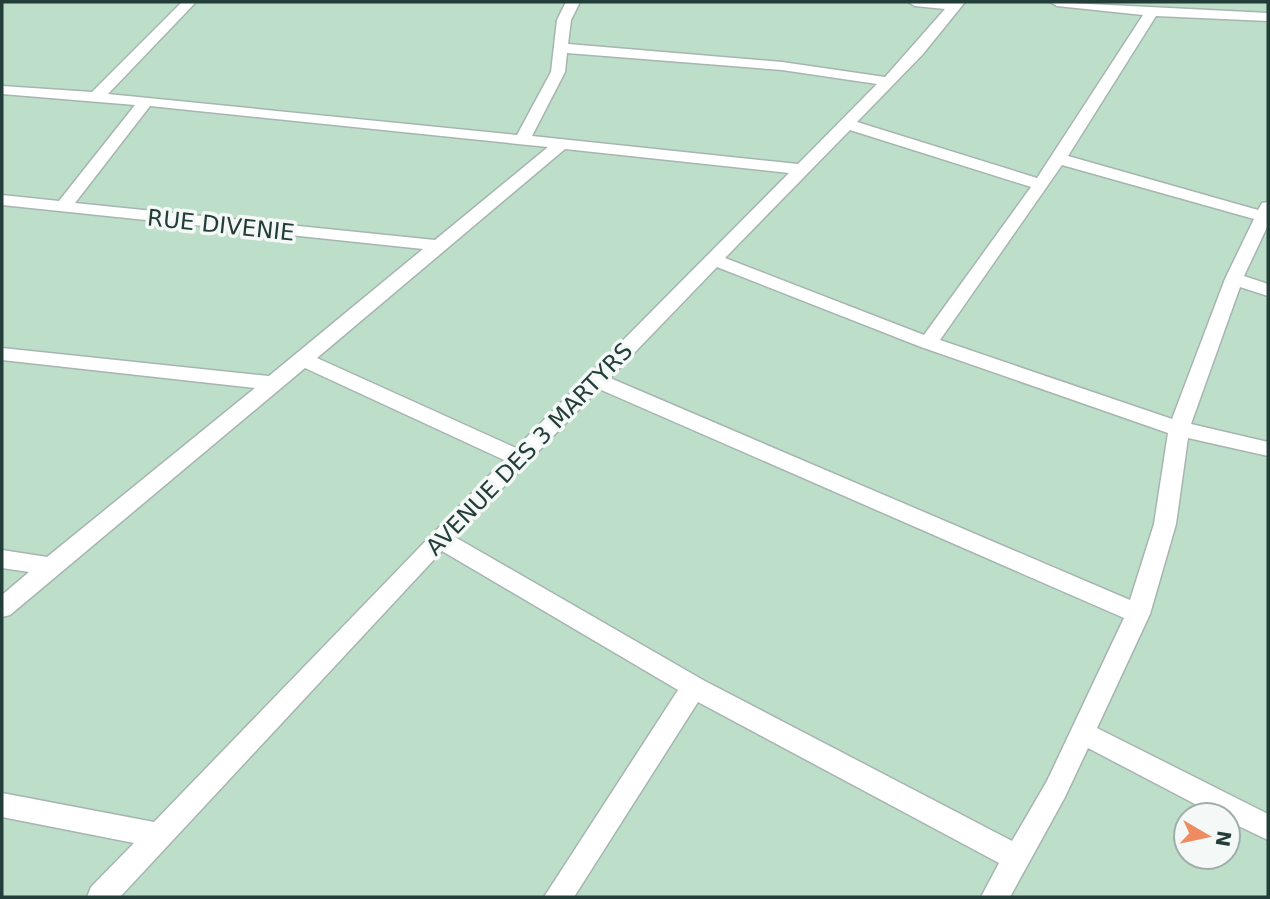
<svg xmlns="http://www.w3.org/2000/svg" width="1270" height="899" font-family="'DejaVu Sans',sans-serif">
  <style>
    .green { fill: #bddec8; fill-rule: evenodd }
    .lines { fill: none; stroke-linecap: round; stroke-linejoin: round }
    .minor-casing { stroke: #a6b5b0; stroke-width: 3 }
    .minor { fill: #fff; fill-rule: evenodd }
    .labels { text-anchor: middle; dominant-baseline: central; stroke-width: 7; stroke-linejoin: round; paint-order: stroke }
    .street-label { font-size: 23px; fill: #233e38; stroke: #f4f9f7 }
  </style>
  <rect width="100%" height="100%" fill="#e4ede9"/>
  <!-- green -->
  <path class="green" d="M2,2H1268V897H2ZM1186,815H1228V857H1186Z"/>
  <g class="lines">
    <!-- minor casing -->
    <g class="minor-casing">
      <path id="minor" d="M182,2H196L108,94L517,135L551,72L557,20L566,2H580L571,20L568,44L782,62L885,77L945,9L915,6L908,2H965L923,54L857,122L1037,178L1143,15L1057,6L1050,2L1268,13V21L1156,16L1068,156L1258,210L1262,203L1268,202V225L1244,276L1268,284V296L1240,287L1191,424L1268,442V456L1188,438L1176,524L1150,614L1097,728L1268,814V840L1228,821V815H1216L1088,748L1065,797L1010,897H981L999,863L698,702L574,897H544L678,690L442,551L120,897H87L91,887L134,843L2,817V793L154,822L504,460L305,368L10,615L2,617V595L29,572L2,568V550L47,557L255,388L2,360V348L269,376L423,249L2,205V195L59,201L135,105L2,94V86L92,92ZM567,53L782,70L877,84L798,164L532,136L565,72ZM150,106L548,147L435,240L75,203ZM850,130L1031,187L924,335L725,258ZM565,149L789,173L516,448L317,358ZM1062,165L1254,219L1225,279L1172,419L940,340ZM717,267L921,347L1168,433L1154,524L1130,600L610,378ZM599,389L1124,618L1047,781L1012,841L703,680L455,537Z"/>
    </g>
    <!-- minor -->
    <use href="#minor" class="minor"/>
  </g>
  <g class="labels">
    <!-- street labels -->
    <g class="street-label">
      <text transform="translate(221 225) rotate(6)">RUE DIVENIE</text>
      <text transform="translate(529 449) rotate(-46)">AVENUE DES 3 MARTYRS</text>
    </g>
  </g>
  <!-- border -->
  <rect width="1270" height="899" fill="none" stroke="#233e38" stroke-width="7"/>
  <!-- north arrow -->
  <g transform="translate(1207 836) rotate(99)"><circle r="33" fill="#f4f9f7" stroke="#a0aeab" stroke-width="2"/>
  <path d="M0-5L12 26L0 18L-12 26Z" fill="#ef8b60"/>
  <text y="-10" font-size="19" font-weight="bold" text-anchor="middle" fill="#233e38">N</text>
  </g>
</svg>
